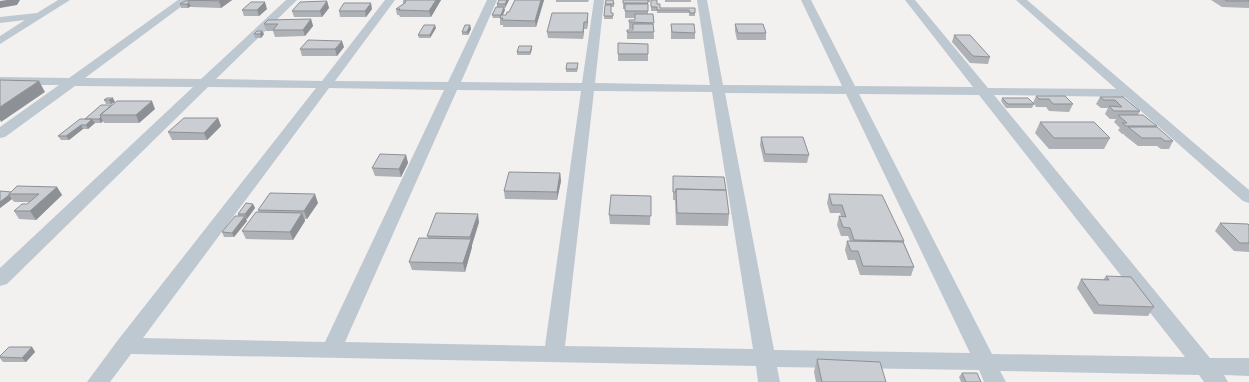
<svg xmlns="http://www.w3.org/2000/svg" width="1249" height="382" font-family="Jost,sans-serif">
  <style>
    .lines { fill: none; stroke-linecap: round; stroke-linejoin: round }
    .minor { fill: #bec8d0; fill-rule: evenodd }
    .wall { fill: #aeb1b5 }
    .shaded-wall { fill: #8d9094 }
    .building { fill: #caced3; stroke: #8d9094 }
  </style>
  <rect width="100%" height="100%" fill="#f3f0f0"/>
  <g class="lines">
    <!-- minor -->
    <path class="minor" d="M58,0H70L0,44V36L25,20L0,23V17L37,13Z
      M178,0H190L85,78L201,79L286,0H297L216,79L322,81L385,0H395L335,81L448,82L487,0H497L461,82L582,83L594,0H604L595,83L710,85L697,0H707L723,85L842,86L801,0H811L855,86L973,87L905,0H915L988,88L1116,89L1016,0H1027L1249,190V203L1243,201L1125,97L994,95L1210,358H1249V376L1224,375L1228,382H1204L1199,375L1000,371L1006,382H984L979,370L777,367L780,382H758L756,366L131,354L110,382H87L118,340L316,88L208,87L7,284L0,286V268L193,87L75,86L5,137L0,138V127L59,85H0V77L69,78ZM329,88L444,90L325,342L143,338ZM457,90L581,91L545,346L345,342ZM594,91L712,92L753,349L565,346ZM725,93L846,94L970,353L774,350ZM859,94L979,95L1185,357L992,354Z"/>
  </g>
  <!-- wall -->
  <path class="wall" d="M188,0H232L221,8L191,7V6L188,8H181L180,4L189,1Z
    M403,0H441L431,17H400L399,15H397L396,9L403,4Z
    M509,0L505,8H504L505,10L503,15H506L509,12L515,0H544L536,27H503V25H500V18H493L492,15L497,7V4Z
    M556,0H589L588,2H556Z
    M606,0L614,4V7H611V13H613V19H604Z
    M623,0H650V2H648V14H653L654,39H627V30H633V29H629V20H635V18H625V9H623Z
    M651,0L657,4L660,8H695V16H689V13H657V11H651Z
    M665,0H691V2H665Z
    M1211,0H1249V8L1222,7Z
    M327,1L329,8L322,17H294L292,11Z
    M267,9L259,16H244L242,10Z
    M372,9L366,17H340L339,11Z
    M311,19L313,26L305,36L275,37L273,31H266L264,24Z
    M588,20L587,29H584L583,39L548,38L547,32Z
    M671,24L695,33V39H671Z
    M735,24L766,33V40H737L735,31Z
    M470,25L471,29L468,35H462V32Z
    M436,28L430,38H419L418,35Z
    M254,34H264L261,38H255Z
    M954,35L990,57L988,64L970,63L952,42Z
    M648,44V61H618V54Z
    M344,47L337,56H302L300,49Z
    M532,49L530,55H517V52Z
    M578,67L577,72H566V69Z
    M1036,96L1073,104L1069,112L1049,111L1046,107H1036L1034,104L1032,108H1006L1001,101L1002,98L1033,103Z
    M1100,97H1123L1140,111L1138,115L1157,126L1156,127L1173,141L1169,149H1161L1157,146H1138L1124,135V134H1122L1118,130L1120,128L1114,122L1116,119H1110L1105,114L1108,108H1101L1096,104Z
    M107,98L115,102L111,104H106L104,100Z
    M101,105L155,109L139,123H104L103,121L101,123H94H95L88,129H83L69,140H61L58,136L85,119Z
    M218,118L221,126L207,140H172L168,132Z
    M1040,122L1110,138L1104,149H1049L1035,133Z
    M761,137L809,155L807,163L764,162L760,145Z
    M406,155L408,163L401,177L375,176L372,168Z
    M560,173L561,181L557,200L505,199L504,191Z
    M673,176L729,214L728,226L676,225L675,200H673Z
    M57,187L62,195L36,220L19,219L14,211L27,204L29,202H14L12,199L0,208V191L11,192Z
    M829,194L904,241V243L914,267L911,276L860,275L855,260H848L845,250L847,241H850L848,236H841L837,225L839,216H841L840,213H830L827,203Z
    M651,196L650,225L610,224L609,215Z
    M318,203L307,219H305V221L293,240L246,239L242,231L259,212L258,210Z
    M253,204L255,208L247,219H246L247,221L234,237H224L222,232L238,216V214Z
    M479,222L472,245V247L465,272L412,270L409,262L428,238L427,236Z
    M1220,223L1249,225V252L1234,251L1215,231Z
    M1106,276L1154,307L1148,316L1094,314L1077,288L1081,279L1103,280Z
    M32,347L35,352L26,362H3L0,358V356Z
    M817,359L886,382H816L814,372Z
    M962,373L981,382H961L959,377Z"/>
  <!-- shaded-wall -->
  <path class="shaded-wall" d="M7,0H20L17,5L0,8V1Z
    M221,0H232L221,8L219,1Z
    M436,0H441L431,17L429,11Z
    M507,0H509L505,8V4Z
    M541,0H544L536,27L535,21Z
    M327,1L329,8L322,17L320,11Z
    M265,2L267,9L259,16L257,10Z
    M189,3L191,6L188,8L187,4Z
    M371,3L372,9L366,17L365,11Z
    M504,7L505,10L501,18V15Z
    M588,13V20L587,29V22Z
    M311,19L313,26L305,36L303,30Z
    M584,22V29L583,39V32Z
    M435,25L436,28L430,38V35Z
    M470,25L471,29L468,35L467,32Z
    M262,31L264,34L261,38L260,34Z
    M342,41L344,47L337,56L335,49Z
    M532,46V49L530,55V52Z
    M39,81L45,92L1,122L0,120V107Z
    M113,98L115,102L111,104L109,100Z
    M152,101L155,109L139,123L136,115Z
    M101,117L103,121L101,123L99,119Z
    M218,118L221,126L207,140L204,133Z
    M92,119L95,123L88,129L86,125Z
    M81,125L83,129L69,140L66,136Z
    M406,155L408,163L401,177L399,169Z
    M560,173L561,181L557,200V192Z
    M57,187L62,195L36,220L30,211Z
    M315,194L318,203L307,219L304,211Z
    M9,195L12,199L0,208V202Z
    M253,204L255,208L247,219L245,214Z
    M302,213L305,221L293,240L290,232Z
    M478,214L479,222L472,245V247L465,272L463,263L471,239L470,237Z
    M245,216L247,221L234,237L232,233Z
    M32,347L35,352L26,362L22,358Z"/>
  <!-- building -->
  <path class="building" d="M188,0H221L219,1Z
    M406,0H436L429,11L398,10L400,9H396L405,3Z
    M499,0H507L505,4H497Z
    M515,0H541L535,21L502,20L503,18H500L501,15H506L507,12H509Z
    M606,0H613L614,4H605Z
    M623,0H648V3H623Z
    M651,0H657V4H660V8H695V13H690L689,10H657V7H651Z
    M1225,0H1249V1H1226Z
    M185,1H189V3L187,4H180Z
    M327,1L320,11H292L300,2Z
    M251,2H265L257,10H242Z
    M344,3H371L365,11H339Z
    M625,4H648V11H625Z
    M605,5H611V13H613V16H604Z
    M496,7H504L501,15H492Z
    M552,13H588L587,22H584L583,32H547Z
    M635,14H653L654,23L629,22V20H635Z
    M311,19L303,30H273L278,24H264L268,20Z
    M633,24H653L654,32H627V30H633Z
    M671,24H694L695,33L672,32Z
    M735,24H763L766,33H738Z
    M424,25H435L430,35H418Z
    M465,25H470L467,32H462Z
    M257,31H262L260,34H254Z
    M954,35H970L990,57L973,56Z
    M308,40L342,41L335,49H300Z
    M618,43L648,44V54H618Z
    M519,46H532L530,52H517Z
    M567,63H578L577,69H566Z
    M0,80L39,81L0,107Z
    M1036,96H1065L1073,104H1053L1049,99H1039Z
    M1100,97H1123L1140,111H1114L1109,106L1122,107L1115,100H1104Z
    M107,98H113L109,100H104Z
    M1002,98H1028L1034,104H1008Z
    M117,101H152L136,115H100Z
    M101,105H112L100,115L101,117L99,119H85Z
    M1118,115H1143L1157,126H1126L1122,123H1127Z
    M184,118H218L204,133L168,132Z
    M80,119H92L86,125H81L66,136H58Z
    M1040,122H1094L1110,138H1054Z
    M1128,127H1157L1173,141H1165L1161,138H1142Z
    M761,137H803L809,155L765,154Z
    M380,154L406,155L399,169L372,168Z
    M509,172L560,173L557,192L504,191Z
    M673,176L724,177L726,190L676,189V192H673Z
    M17,186L57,187L30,211H14L22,204H27L39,194H9Z
    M676,189L726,190L729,214L677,213Z
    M0,191L11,192L9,194V195L0,202Z
    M270,193L315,194L304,211L258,210Z
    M829,194L882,195L904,241L854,240L850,228L843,227L839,216L846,217L842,205H832Z
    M611,195L651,196V216L609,215Z
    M246,203L253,204L245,214H238Z
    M256,212L302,213L290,232L242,231Z
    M436,213L478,214L470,237L427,236Z
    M235,216H245L232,233L222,232Z
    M1220,223L1248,224L1249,225V243H1240Z
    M419,238L471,239L463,263L409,262Z
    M847,241L903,242L914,267L863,266L858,251H851Z
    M1106,276L1131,277L1154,307L1099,305L1081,279L1109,280Z
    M9,347H32L22,358L0,357V356Z
    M817,359L880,362L886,382H822Z
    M962,373H977L981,382H966Z"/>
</svg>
